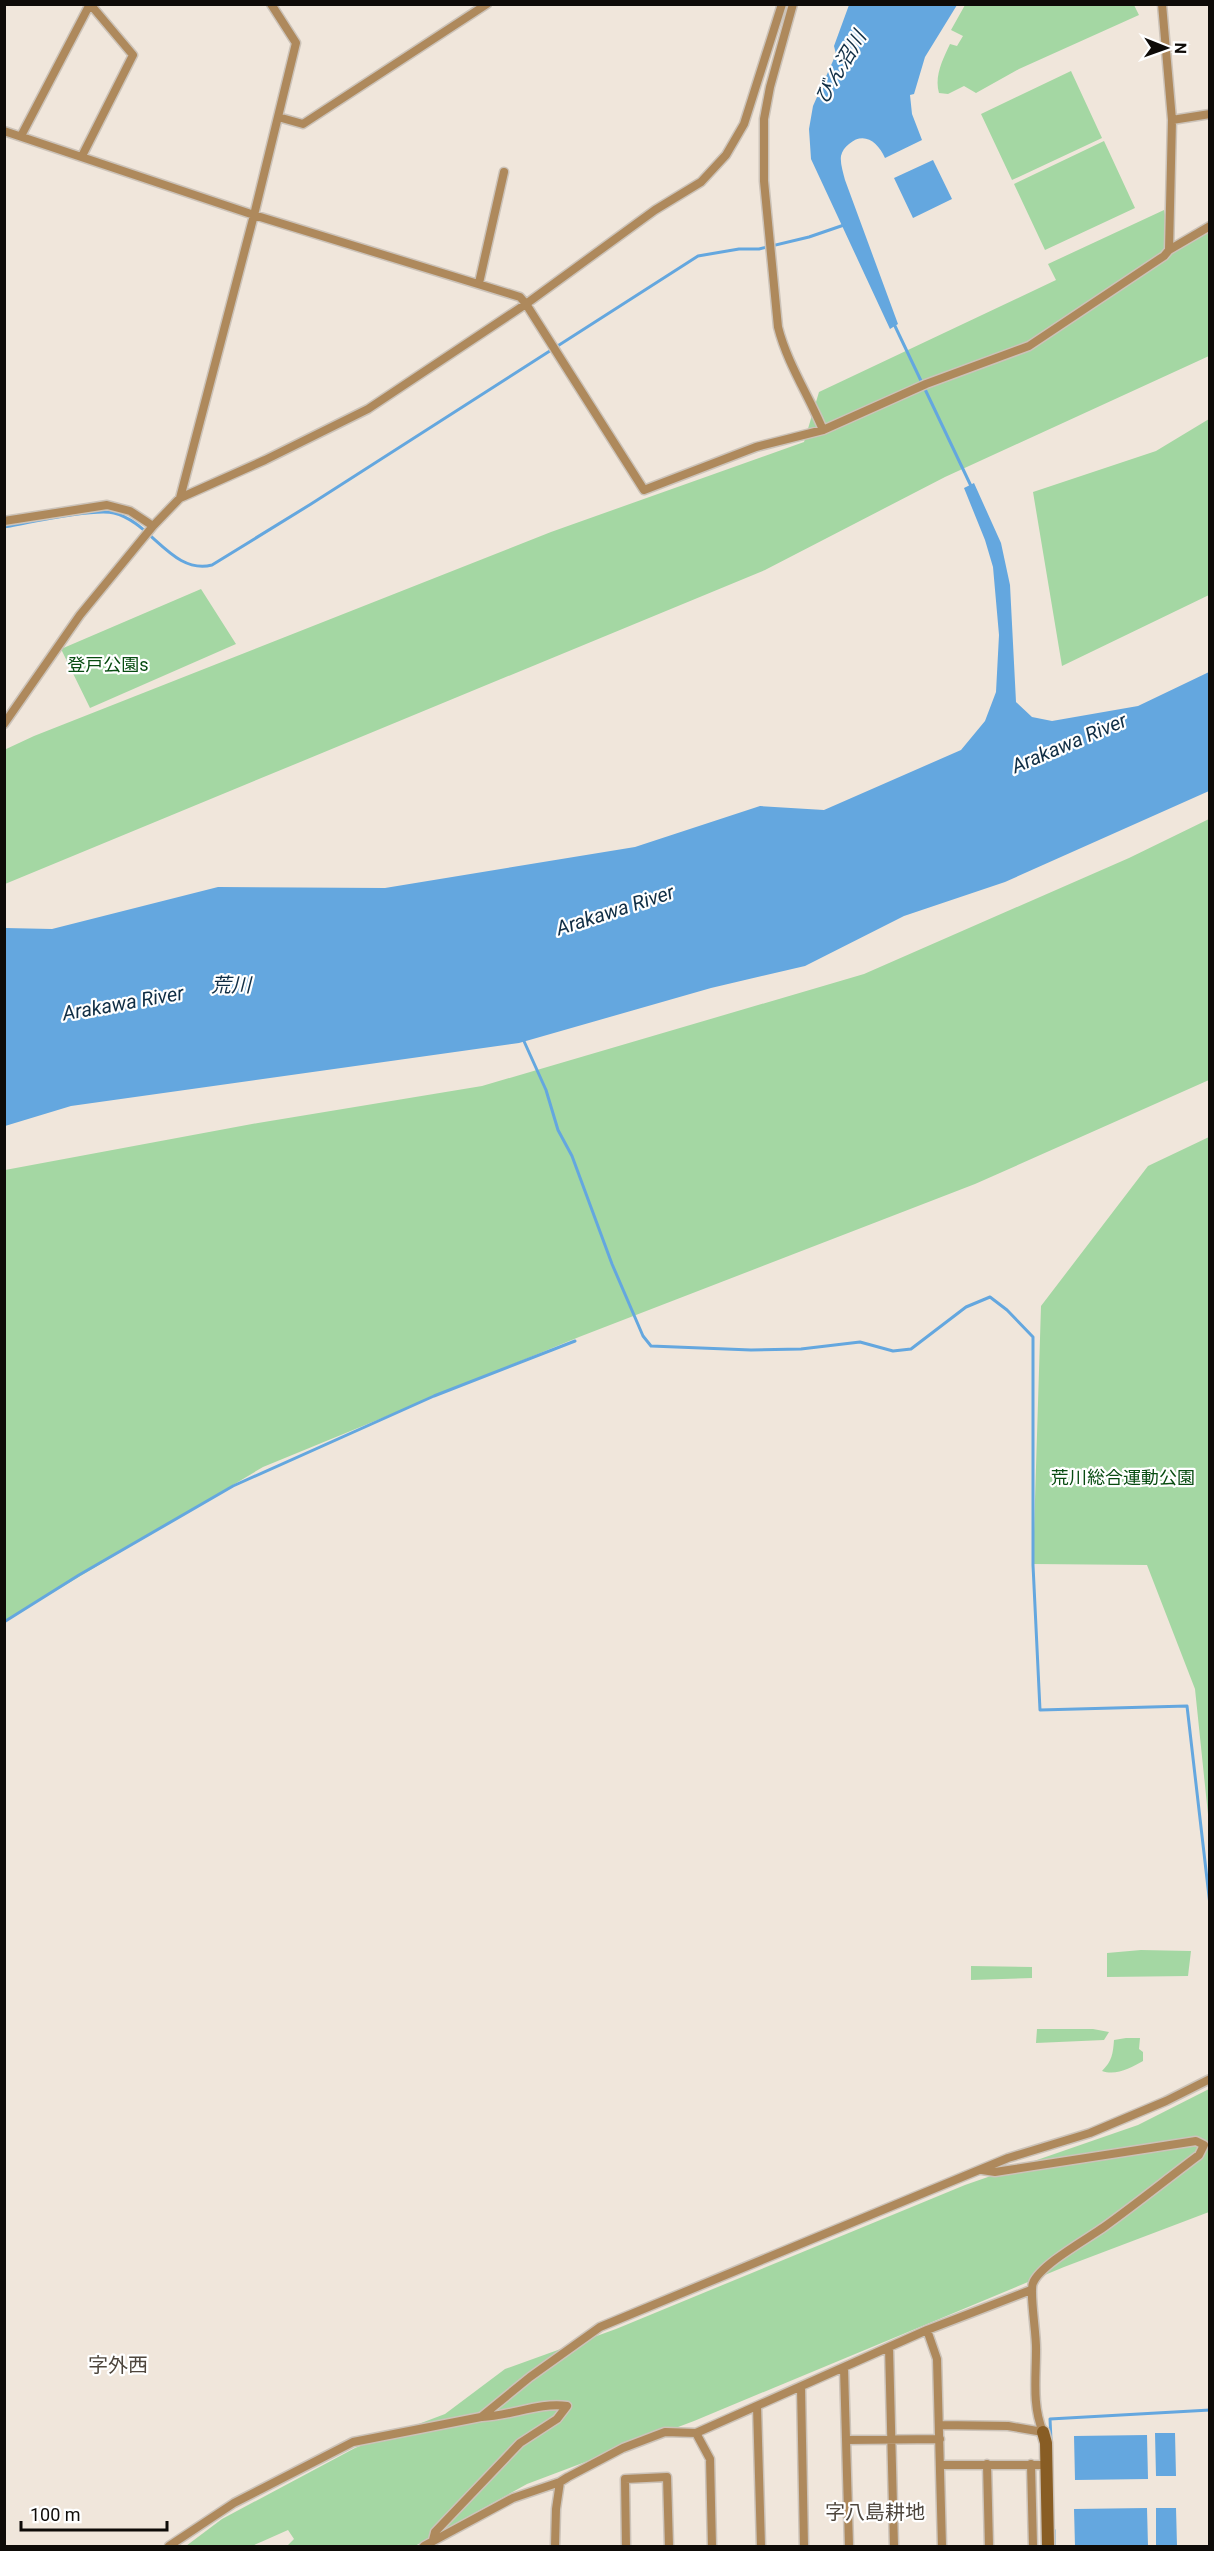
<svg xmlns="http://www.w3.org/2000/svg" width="1214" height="2551" font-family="Roboto,'Noto Sans JP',sans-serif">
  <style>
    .green { fill: #a4d7a3 }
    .water { fill: #64a7df }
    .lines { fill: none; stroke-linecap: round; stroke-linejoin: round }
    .stream { stroke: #64a7df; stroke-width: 3 }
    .street-casing { stroke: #ccc3b9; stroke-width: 11 }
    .secondary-casing { stroke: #ccc3b9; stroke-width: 15 }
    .street { stroke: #ae895c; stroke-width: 8 }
    .secondary { stroke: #885d24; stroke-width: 12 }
    .labels { text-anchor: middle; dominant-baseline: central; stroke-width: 4.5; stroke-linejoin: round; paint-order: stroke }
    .park-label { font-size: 18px; fill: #084c11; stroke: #fff }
    .water-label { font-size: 20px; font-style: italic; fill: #102e45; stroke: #fff }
    .neighbourhood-label { font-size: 20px; fill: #4e463d; stroke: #fff }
  </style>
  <rect width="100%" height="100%" fill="#f0e6db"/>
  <!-- green -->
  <path class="green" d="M965,5H1134L1139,15L1019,69L976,93L964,86L948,94L939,93C934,76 943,59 950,44L957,46L963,36L951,30Z
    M1071,71L1102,138L1012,180L981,114Z
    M1104,141L1135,208L1045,250L1014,184Z
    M1164,210L1173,253L1209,232V356L945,477L765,570L5,884L4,750L34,736L551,532L804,442L819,392L1056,280L1048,264Z
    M1209,419V595L1062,666L1033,492L1156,451Z
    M201,589L236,644L90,708L61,649Z
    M1209,819V1080L975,1184L579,1337L263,1467L5,1621V1170L258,1123L482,1086L864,974L1129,858Z
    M1209,1137V1824L1195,1689L1147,1565L1033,1564L1041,1306L1148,1166Z
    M1141,1950L1191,1951L1188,1976L1107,1977V1953Z
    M971,1966L1032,1967V1978L971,1980Z
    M1037,2029H1093L1109,2032L1104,2040L1036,2043Z
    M1126,2038H1140L1139,2049L1143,2052V2061C1131,2068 1116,2076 1102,2071C1112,2061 1113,2054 1114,2040Z
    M1209,2089V2212L1064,2267L694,2421L527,2484L415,2546H287L294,2539L288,2530L252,2546H186L222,2519L355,2448L445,2414L505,2369L616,2329L965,2185L1138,2125Z"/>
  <!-- water -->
  <path class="water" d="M849,5H957L925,57L914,94L910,95L912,114L922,140L885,158C878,142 864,131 849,144C845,147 842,151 841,156C840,163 843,172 845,180L898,324L890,329L811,159L809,129L813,106L836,54L834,46Z
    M933,160L952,199L913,218L894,178Z
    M974,483L1001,543L1010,585L1016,702L1032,717L1052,721L1138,706L1209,672V791L1005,882L904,916L805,966L711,988L519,1043L71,1106L5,1126V928L52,929L218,887L385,888L635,847L760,806L824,810L961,750L985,721L996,692L999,635L993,567L985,540L964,488Z
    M1155,2433H1175L1176,2476H1156Z
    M1147,2435L1148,2479L1075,2480L1074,2436Z
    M1147,2508L1148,2546H1075L1074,2509Z
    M1156,2508H1176L1177,2546H1156Z"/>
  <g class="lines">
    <!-- stream -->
    <path class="stream" d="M894,324L971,486
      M4,527C27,523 95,508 114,513C151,522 172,575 212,565L311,504L698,256L739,249H759L809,237L844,225
      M523,1039L546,1090L558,1130L572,1156L612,1264L643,1336L651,1346L751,1350L801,1349L860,1342L893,1351L911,1349L966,1307L990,1297L1007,1310L1033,1337V1565L1040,1710L1187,1706L1210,1905
      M4,1622L79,1575L233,1486L434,1396L575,1341
      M1051,2440L1050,2419L1210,2410
      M1054,2530V2546"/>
    <!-- street casing -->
    <g class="street-casing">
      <path id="street" d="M793,4L770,87L764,119V181L778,327C787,363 809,396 823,430
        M1162,4L1172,120L1169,250
        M278,117L303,124L487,4
        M1172,120L1210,114
        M4,131L254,215L520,297L526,304L644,490L756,447L823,430L926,384L1029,346L1164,256L1169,250L1210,226
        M21,136L90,4
        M82,156L133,55L90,4
        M479,283L504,172
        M180,498L254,215L296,43L271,4
        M4,521L107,505L130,511L153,526
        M4,724L80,615L153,526L180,498L265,460L368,409L526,304L655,210L701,182L726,155L744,124L782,4
        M982,2170L995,2172L1196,2141L1204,2145L1199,2155C1167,2179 1136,2204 1104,2227C1087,2239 1040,2265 1033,2283C1029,2292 1037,2337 1036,2351C1036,2378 1032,2406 1043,2432
        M927,2330L937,2359L942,2546
        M889,2347L894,2546
        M844,2368L849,2546
        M801,2387L804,2546
        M757,2406L761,2546
        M940,2425L1008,2426L1043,2432
        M696,2433L710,2459L712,2546
        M847,2440L940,2439
        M987,2464L989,2546
        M1031,2464L1033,2546
        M940,2465H1046
        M433,2540L435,2532L520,2443L557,2419L567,2406C539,2402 511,2416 482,2417
        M169,2546L234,2503L353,2442L481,2417L530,2377L600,2327L1008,2158L1090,2133L1166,2101L1210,2079
        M424,2546L513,2498L560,2482
        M555,2546L556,2509L560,2482L568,2477L623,2448L665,2432L696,2433L927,2330L1031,2290
        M626,2546L625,2479L667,2477L669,2546"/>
    </g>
    <!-- secondary casing -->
    <g class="secondary-casing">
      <path id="secondary" d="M1043,2432L1046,2443L1048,2546"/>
    </g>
    <!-- street -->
    <use href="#street" class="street"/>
    <!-- secondary -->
    <use href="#secondary" class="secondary"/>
  </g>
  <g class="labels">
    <!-- park labels -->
    <g class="park-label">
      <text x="108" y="664">登戸公園s</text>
      <text x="1123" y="1477">荒川総合運動公園</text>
    </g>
    <!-- water labels -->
    <g class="water-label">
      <text transform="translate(840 67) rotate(-59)">びん沼川</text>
      <text transform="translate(1069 743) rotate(-23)">Arakawa River</text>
      <text transform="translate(615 910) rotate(-18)">Arakawa River</text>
      <text x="231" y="985">荒川</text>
      <text transform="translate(123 1003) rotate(-10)">Arakawa River</text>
    </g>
    <!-- neighbourhood labels -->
    <g class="neighbourhood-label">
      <text x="118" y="2365">字外西</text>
      <text x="875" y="2512">字八島耕地</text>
    </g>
  </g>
  <!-- border -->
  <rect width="1214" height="2551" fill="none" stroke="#0e0b08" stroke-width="12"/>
  <!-- north arrow -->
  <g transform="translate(1166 48) rotate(91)" stroke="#ffffff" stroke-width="4.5" paint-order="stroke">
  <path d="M0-4.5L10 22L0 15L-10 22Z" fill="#0e0b08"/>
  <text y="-9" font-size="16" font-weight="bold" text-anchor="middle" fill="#0e0b08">N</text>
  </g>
  <!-- scale -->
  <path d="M21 2521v9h146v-9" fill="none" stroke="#0e0b08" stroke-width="3"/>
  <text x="30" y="2521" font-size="18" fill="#0e0b08" stroke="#ffffff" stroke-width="4.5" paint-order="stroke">100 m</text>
</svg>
